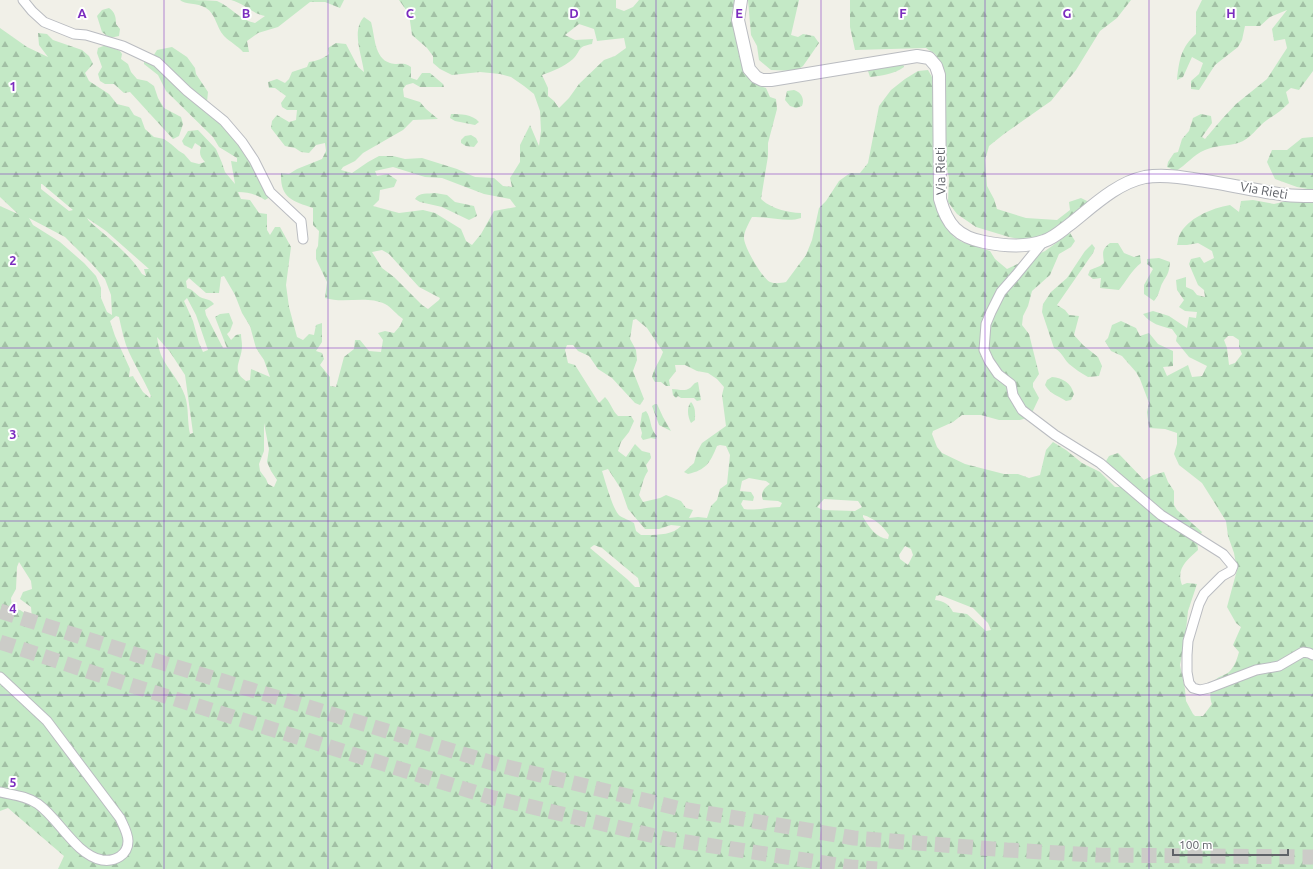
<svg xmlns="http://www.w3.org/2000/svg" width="1313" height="869" font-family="Ubuntu,sans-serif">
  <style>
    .forest { fill: url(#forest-firs); fill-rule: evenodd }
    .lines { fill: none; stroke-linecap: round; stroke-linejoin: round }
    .trunk-tunnel { stroke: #ccccc8; stroke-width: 15; stroke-dasharray: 15 8; stroke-linecap: butt }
    .minor-casing { stroke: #babcc1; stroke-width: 11 }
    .tertiary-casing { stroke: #babcc1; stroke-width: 14 }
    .minor { stroke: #fff; stroke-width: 9 }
    .tertiary { stroke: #fff; stroke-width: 12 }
    .grid { fill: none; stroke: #7b2cbf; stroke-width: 1; stroke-opacity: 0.55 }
    .labels { text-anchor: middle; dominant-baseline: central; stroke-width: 4; stroke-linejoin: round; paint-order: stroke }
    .street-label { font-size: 13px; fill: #5f6268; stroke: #fff }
    .grid-label { font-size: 13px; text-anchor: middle; font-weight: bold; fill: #7b2cbf; stroke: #fff; stroke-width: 4; stroke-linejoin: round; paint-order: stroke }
  </style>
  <defs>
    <pattern id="forest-firs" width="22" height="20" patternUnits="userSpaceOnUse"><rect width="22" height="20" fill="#c4e9c6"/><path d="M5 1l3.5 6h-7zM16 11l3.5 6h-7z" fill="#a2c0a5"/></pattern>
  </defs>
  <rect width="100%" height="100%" fill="#f1f0e8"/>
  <!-- forest -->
  <path class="forest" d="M180,0C189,0 209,0 217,1C231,7 240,20 255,23L265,16C251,13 245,4 231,0H344L340,8L325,2H310L278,27L258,33L247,41L249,52H243C238,46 230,42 224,36C216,27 216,14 206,8C197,2 185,5 180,0Z
    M399,0H616V8L624,11L633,7L639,0H735L731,16L734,28L750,77L759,86L766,88L770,97L776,99L777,109L768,143V156L761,199C772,209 787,212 801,213V218C787,223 768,216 752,217C749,223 744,231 744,238C744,247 762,278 770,282C775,284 781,283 786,282L806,255L812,240L819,208L826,201L839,181L850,173H860L868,163L879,106L891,90L905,79L918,71L928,70L932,77L935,101L938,212L949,230L954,237L962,242L990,251L995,259L1007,269L1045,251L1070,233L1075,241L1071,247L1059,254L1050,275L1032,291L1028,306L1023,316L1022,325L1029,334L1039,374L1033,383V387L1039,398L1030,417L1020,420H999L981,415H962L953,422L933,431L932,434L937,447L942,453L965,464L1004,474H1018L1029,478L1040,475L1046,450L1053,442L1066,450L1082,463L1100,472L1115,487H1122L1106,461L1109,456L1118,453L1144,480L1153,475L1164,472L1168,482L1174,491V505L1177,510L1202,532L1197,541L1198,550C1186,561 1176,569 1182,585L1187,583L1197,584L1188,611L1185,639L1180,665L1185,689L1186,701L1193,714L1195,716H1203L1212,704C1209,698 1210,685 1215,680C1219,676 1226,675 1229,672C1235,666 1237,659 1239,652L1233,645L1241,627L1236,623L1227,607L1237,570L1234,553L1228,536L1226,521L1202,483L1179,465L1174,454L1177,444V433L1165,429L1149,428L1147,412L1149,403L1140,379L1136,372L1122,356L1111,351L1105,341L1108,338L1112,325L1121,321L1136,328L1140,336L1149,333L1158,344L1173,351V366L1163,367L1167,376L1188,365L1192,377L1202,376L1207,366L1189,357L1176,341L1177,336L1172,329C1160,326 1151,324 1143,314L1153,311L1169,316L1187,328L1189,317L1196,318L1197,312L1185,311L1179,307L1184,300L1177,290L1176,280L1186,277V287L1193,290L1197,295L1205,297L1204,290L1198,285L1189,264L1191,259L1200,257L1204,263L1214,258L1212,251L1198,243L1187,245H1177C1178,242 1178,238 1179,236C1187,218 1212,208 1230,205L1239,212L1241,201L1253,200L1274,204L1291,200H1313V869H58L64,856L8,808L0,811V206L18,214L0,197V28L27,47L48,57L39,45L38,33L47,34L53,40L82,50L89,56L93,64L85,73L89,81L109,94L117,104L129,107L134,115L141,118L145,129L154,137L164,139L171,144L179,151L184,154L191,162L199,164L205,162C200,156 199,154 201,147L195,143L192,149L184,145L182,141L188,131L198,130L216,149L222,163L225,172L235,184L231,161L237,162V158L219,147L213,137L166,91L158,75L144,64V60L152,58L157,50L172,47L187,57L195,68L196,74L208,92L207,102L238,137L251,147L253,152L270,197L265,200C256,194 248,192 238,192L241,199L250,200L259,213L267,214V230L270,235L275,227H280L291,247L286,285L289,307L297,337L303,340L309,334L314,335L316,325L322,323V342L316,351L322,353L324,359L320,365L330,377V386L336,387L344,357L354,349L355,340H360L369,351L381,352L383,340L378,333L385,331L394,333L400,326L403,319C397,315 391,307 385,304C367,295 344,304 325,298L327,282L316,259V250L318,246L319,231L313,225V208C292,201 280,198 281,173L289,174L297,169L322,159L326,151L325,143L316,145L309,153L301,152L295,148L285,146L271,128L272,121L277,115L289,122L296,120L297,110H287L282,107L281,103L286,96L275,88H269L268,82L277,79L285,83L289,79L292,72L307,67L309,62C317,61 322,59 329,54L328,48L336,43L346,44L358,67L364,72C362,55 351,31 364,17L371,22C375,36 374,58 390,63C399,66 402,61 411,67V78L417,80L422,73H430L443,84L444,87H420L413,83L406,85L403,89L404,97L420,102L426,109L438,119L413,120L403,130L363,153L355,161L343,167L341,170L352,173L368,162L379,156H393L405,159L422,158L457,169L475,177L494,178L503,186L512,187L510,178L520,162V145L530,125L539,146L541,131L540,111L534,94L524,86L511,77L500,74L480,72L452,75L440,69L433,63V56L427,48L412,35L409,14ZM579,24L594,29L597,41L624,38L626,48L615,56L604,60L579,84L569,98L559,108L554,101L548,96V88L542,75C553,71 564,67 573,59C582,50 576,47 592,44L593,39L575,40L565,35ZM393,167L425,177L442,178L484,194L510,199L516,207L494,211L481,234L472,245L466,241L461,229L435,213L423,210L399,213L373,206L379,200L380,190L394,187L397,180L388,174L377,176L375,171ZM41,184H42L73,210L69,211L41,189ZM29,218L65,237L92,264L105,279L111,295L112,315L107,312L101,298V288L96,276L84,263L60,242L33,225ZM87,218L106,231L149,269H144L146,276L142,274C130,254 106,236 89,221ZM382,250L389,254L419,287L440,298L439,300L428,309L422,305L394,277L382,268L372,252ZM224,276L235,295L242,313L250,326L256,348L264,360L270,377L251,369L250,380L246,381C230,370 242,361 242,346C242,342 241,338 241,334L236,335L231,340L227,334L230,331L233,323L229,313L220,314L215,317L227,348H223L206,315L205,310L214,304C209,298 206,300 200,297C195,294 194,290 187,288L186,281L189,278L206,293H219L221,277ZM187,298L196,315L208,350L203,352L199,343L193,321L184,301ZM116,316L119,317C121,326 123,336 126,345C133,363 144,379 151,396L150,398L143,392L134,378L133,376L129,377L130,369L115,336L110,321ZM636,319L647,328L663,352C660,361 654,368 652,377L655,382H661L666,386H670L669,380L676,371L675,365H685L697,371L708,373L717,379L724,387L722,395L726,426L702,443L697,452L694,463L684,472L688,474C706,470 710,463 717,446L720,445L726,446L730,455L727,484L720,489L717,500L711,506L707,518L698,517L689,518L693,510L686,508L681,501L666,495L660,498L643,502L639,495C642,487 643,478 648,471L646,465L651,458L650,453L642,451L635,444L626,457L618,451L621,442L629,432L634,421L631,416H618C612,410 612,405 605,397L599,403L575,365L568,363L565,350L567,345H573L578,351L589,356L598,369L612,378L635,403L640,405L644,399L633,371L637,360L636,350L630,339L633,320ZM1228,336H1233L1239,340V347L1242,354L1235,363L1229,365L1227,348L1224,340ZM157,337L170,352L185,375L193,433L190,434C187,421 189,408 185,396C180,381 168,370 161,355C159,350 158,343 157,337ZM264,423L269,449L267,462L271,471L277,480L274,487L268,484L266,479L260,471L259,464L264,451ZM608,469L621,489L628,509L645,529H659L671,525L681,526C672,536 653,535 641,535L636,531L634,523C629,520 623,518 620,516C613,511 605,480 602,471ZM749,478L766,481L770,484C764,488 760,493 763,500L778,501L782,503L780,507C768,507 755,511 744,509L741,504L743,500L753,501L754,497L751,492L740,491L742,481ZM824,499L858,501L862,507L855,511L823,510L817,507ZM863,515C874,518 883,526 889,535L888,539C876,538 869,527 863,517ZM594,545L602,548L638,578L640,587H635L627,579L590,548ZM905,546L911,549L913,555L908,565L900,559L899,555ZM19,562L31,581L32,589L23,592L20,599L31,607L32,618L20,610L12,608L11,598L16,589L17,567ZM940,595L973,608L988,623L991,630L986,631L967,614L953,612C949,604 944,601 935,600L936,596Z
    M748,0H799L791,35L798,37L803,34L814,36L819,43L803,66L796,71L771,70L759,60L757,46L751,35Z
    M850,0H1131L1117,18L1100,31L1076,70L1051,101L1004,134L989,146L985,160L987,186L994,199L997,209L1026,218L1057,220L1070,210L1069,202L1081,198L1089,202L1055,232L1030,241L1009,237L976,227L957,214L948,202L949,178L945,159L946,91L942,65L935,54L926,48L855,50L850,27Z
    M1202,0H1313V71L1299,90L1291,88L1286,92L1289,103C1282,110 1275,115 1267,120C1257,127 1251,139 1238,143C1228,146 1216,145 1205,150C1193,155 1186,165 1176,171L1167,167L1168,162L1174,153L1178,152L1182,139L1189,131L1193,118L1201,114L1211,116L1212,123L1202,137L1205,139L1222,119L1236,104L1267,79L1287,48L1285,39L1274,41L1272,29L1287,10L1270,17L1260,26H1245L1242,40L1238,47L1215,65L1199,90L1191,89V81L1199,74L1203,63L1192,57L1183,77L1177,80C1179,61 1181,47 1196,34V12Z
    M109,8C115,12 116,17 116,24L120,29L119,36L110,38L102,32L97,16L102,10Z
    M106,45L120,51L122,54L121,59L128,64L131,72L137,79L147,81L154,86L158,98L164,108L181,117L183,124L179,136L173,139L130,92L124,93L114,84H105L100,81L98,74L102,67L97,53L98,48Z
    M903,64L904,67C894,74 881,76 870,77L868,71L871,66Z
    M794,90C801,92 805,99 802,106L796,108L790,106L785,100L787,91Z
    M451,114C461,114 472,114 479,122L475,125L455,121L450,118Z
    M471,135L476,138L478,142L474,147L466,146L461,143V140L465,136Z
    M1313,137V190L1297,187L1275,179L1267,162L1272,150H1287L1302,138Z
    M435,193L447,195L455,202L474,206L477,216L469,220L442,207L420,202L415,199C419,192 428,194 435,193Z
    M1110,243H1118L1124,253L1134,257L1140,255L1141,263C1131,271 1127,280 1119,290L1100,288L1101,278L1093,279L1088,275L1090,270L1100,266L1104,263C1103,253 1101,250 1110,243Z
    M1092,244L1095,248L1093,253L1057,305L1065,310L1069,315L1079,316L1074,335L1083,345L1098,357L1102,366L1099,376L1088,377C1081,373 1075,369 1069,364C1063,358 1062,352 1054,348L1042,312L1043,304L1051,292L1067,278L1085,251Z
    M1159,258L1170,262C1169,276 1166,275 1161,286C1159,292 1158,296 1154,301L1144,294V285L1153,269L1147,264V259Z
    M1052,377C1063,378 1071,383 1074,394L1071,400L1066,401C1057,395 1050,394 1045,385L1047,380Z
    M698,382L701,400L697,401L694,398H681L678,396L676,398L673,395L672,389C678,389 684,392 690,388C693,386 693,383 698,382Z
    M691,402C696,408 695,413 695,420L691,423C688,417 686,408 691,402Z
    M655,404H657L663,417L671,431L659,425L652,406Z
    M646,411C652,419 649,428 657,436L656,439L651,438L643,440L641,437L642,433L640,426L642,413Z"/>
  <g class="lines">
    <!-- trunk-tunnel -->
    <path class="trunk-tunnel" d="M0,611L137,655L499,765L677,808L854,838L1007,850L1097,855L1313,857
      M0,642L127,684L490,797L667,839L851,867L877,869"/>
    <!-- minor casing -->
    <g class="minor-casing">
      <path id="minor" d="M23,0L32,11L44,22L74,34L86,35L123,46L157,62L187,91L224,121L242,142L254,160L270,192L301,221L303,239
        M1043,242L1016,275L1001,292L991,312L986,324L984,350L989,361L998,374L1011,384L1013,395L1022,410L1055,435L1100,463L1161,515L1223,554L1233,566L1231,571L1222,576L1204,594L1199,604L1188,641L1187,655V672L1189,683L1193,688L1200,690L1209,688L1256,670L1279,666L1303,652L1309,653L1313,655
        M0,677L47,721L120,818C123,825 128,833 128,841C128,855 115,862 102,860C76,855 59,819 38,804C27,796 13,795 0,792"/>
    </g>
    <!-- tertiary casing -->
    <g class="tertiary-casing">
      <path id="tertiary" d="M741,0L738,20L749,69L756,77L762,80H771L917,56L929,58L936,66L939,75L940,199C947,225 958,237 984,242C1004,246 1025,248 1044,241C1054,238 1061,231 1069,225C1092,207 1116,183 1145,177C1163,174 1182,177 1199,180C1228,184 1257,191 1286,195C1295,196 1304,196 1313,196"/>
    </g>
    <!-- minor -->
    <use href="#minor" class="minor"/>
    <!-- tertiary -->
    <use href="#tertiary" class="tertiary"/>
  </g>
  <!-- grid -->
  <path class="grid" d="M164,0V869M328,0V869M492,0V869M656,0V869M821,0V869M985,0V869M1149,0V869M0,174H1313M0,348H1313M0,521H1313M0,695H1313"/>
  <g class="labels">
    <!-- street labels -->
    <g class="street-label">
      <text transform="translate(940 171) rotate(-91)">Via Rieti</text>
      <text transform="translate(1264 190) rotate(10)">Via Rieti</text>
    </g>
  </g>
  <g class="grid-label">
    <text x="82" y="18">A</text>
    <text x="246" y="18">B</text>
    <text x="410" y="18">C</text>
    <text x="574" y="18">D</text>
    <text x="739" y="18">E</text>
    <text x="903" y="18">F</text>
    <text x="1067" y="18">G</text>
    <text x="1231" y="18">H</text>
    <text x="13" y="91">1</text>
    <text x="13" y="265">2</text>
    <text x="13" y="439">3</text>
    <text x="13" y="613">4</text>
    <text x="13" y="787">5</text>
  </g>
  <!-- scale -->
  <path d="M1173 849v6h115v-6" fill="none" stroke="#5f6268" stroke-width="2"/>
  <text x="1179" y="849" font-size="12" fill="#5f6268" stroke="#ffffff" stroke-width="3" paint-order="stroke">100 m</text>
</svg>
